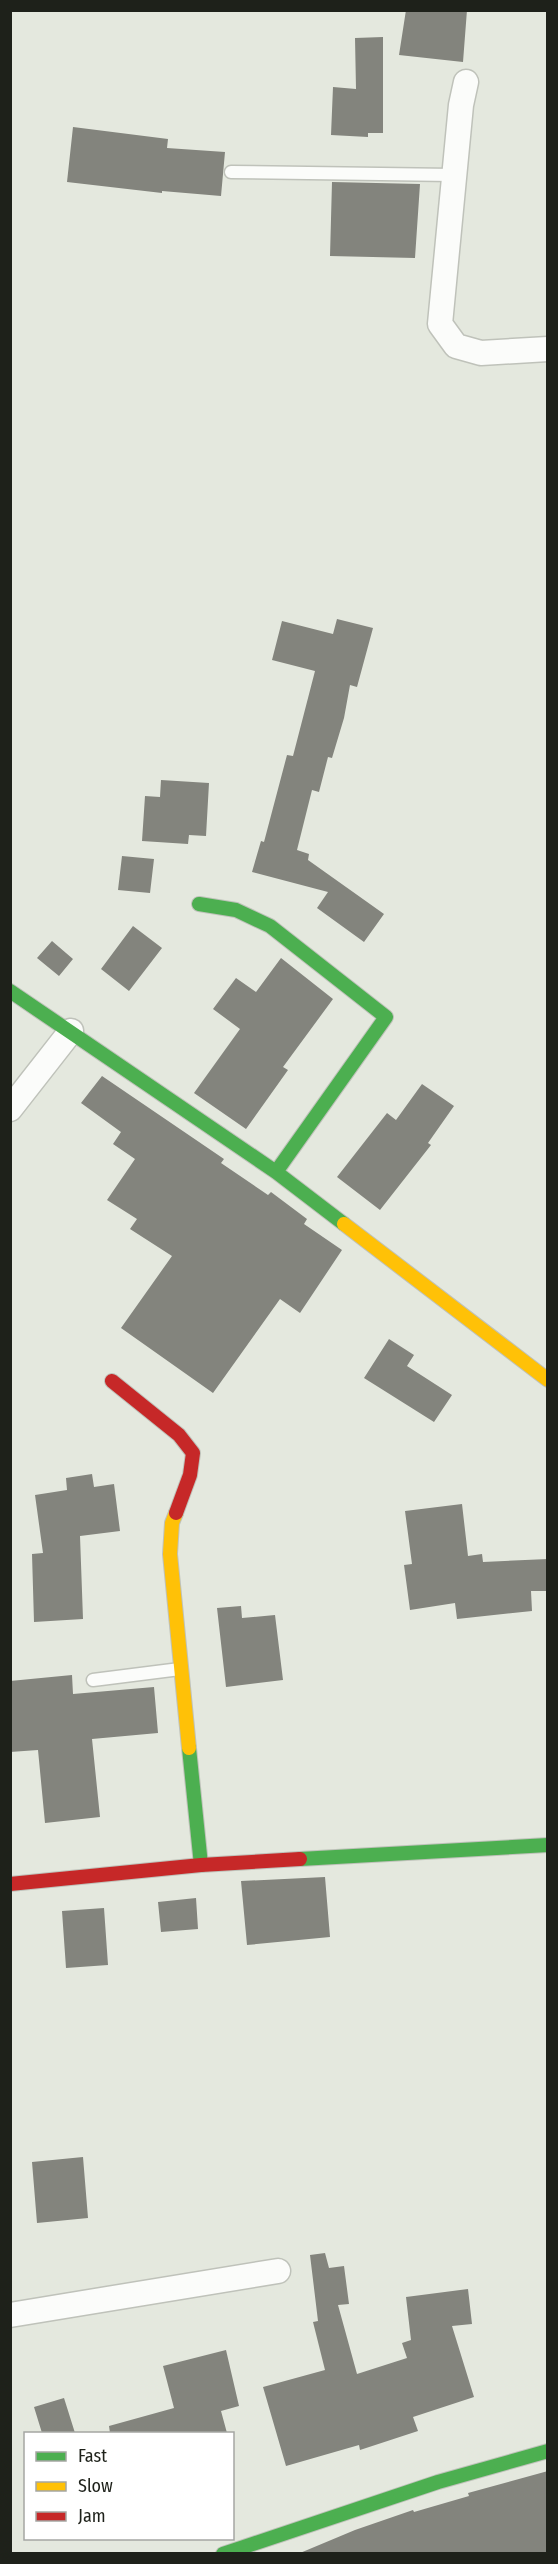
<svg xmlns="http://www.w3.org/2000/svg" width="558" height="2564" font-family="'Fira Sans Condensed',sans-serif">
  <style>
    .building { fill: #83847d }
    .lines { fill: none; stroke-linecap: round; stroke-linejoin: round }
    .lane-casing { stroke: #bfc2ba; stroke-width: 15 }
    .street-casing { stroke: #bfc2ba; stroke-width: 27 }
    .fast-casing { stroke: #bfc2ba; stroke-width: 16 }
    .slow-casing { stroke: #bfc2ba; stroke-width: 16 }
    .jam-casing { stroke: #bfc2ba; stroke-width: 16 }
    .lane { stroke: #fbfcfa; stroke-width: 12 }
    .street { stroke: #fbfcfa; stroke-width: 24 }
    .fast { stroke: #4caf50; stroke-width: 14 }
    .slow { stroke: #ffc107; stroke-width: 14 }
    .jam { stroke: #c62828; stroke-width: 14 }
  </style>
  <rect width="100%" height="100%" fill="#e4e8de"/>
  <!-- building -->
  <path class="building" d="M406,10H467L463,62L399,55Z
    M383,37V133H368V137L331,135L333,87L356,89L355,38Z
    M73,127L168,139L167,148L225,152L221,196L162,191V193L67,182Z
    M332,182L420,184L415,258L330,256Z
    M337,619L373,628L357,687L350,685L344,718L332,758L328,757L319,792L312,790L297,850L309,854L308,860L384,914L364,942L317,908L328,892L252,872L261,841L264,842L287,755L293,756L315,671L272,660L282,621L333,634Z
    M161,780L209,783L206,836L189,835L188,844L142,841L145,796L160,797Z
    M122,856L154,859L150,893L118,890Z
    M133,926L162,948L129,991L101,969Z
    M52,941L73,959L59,976L37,958Z
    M281,958L333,999L283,1067L288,1070L246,1129L194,1093L240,1029L213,1009L236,978L256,992Z
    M102,1076L224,1159L221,1163L268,1195L271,1192L307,1219L304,1224L342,1250L300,1313L280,1299L213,1393L121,1328L172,1256L130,1229L137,1219L107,1200L135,1159L113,1144L121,1132L81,1103Z
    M422,1084L454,1106L428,1143L431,1145L380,1210L337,1177L387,1113L396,1120Z
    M389,1339L414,1355L407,1366L452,1395L434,1422L364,1378Z
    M92,1474L94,1487L114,1484L120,1531L80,1536L83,1619L34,1622L32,1554L43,1553L35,1495L67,1490L66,1478Z
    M462,1504L468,1556L482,1554L483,1562L548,1559V1591H531L532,1611L457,1619L455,1603L410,1610L404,1565L412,1564L405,1511Z
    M241,1606L242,1618L275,1615L283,1680L226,1687L217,1608Z
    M72,1675L73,1694L154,1687L158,1733L92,1739L100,1817L45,1823L38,1750L10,1752V1681Z
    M325,1877L330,1937L247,1945L241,1881Z
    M196,1898L198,1929L161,1932L158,1902Z
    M104,1908L108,1965L66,1968L62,1911Z
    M83,2157L88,2218L37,2223L32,2162Z
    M325,2253L329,2268L344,2266L349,2304L338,2305L357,2374L407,2358L402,2343L411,2340L406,2297L468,2289L472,2324L452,2326L474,2397L413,2417L418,2431L360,2450L359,2445L286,2466L263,2387L325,2370L313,2322L318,2321L310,2255Z
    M226,2350L239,2406L221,2411L227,2433H110L109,2426L174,2408L163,2366Z
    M64,2398L75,2433H42L34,2407Z
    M548,2471V2553H300L355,2530L413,2510L414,2512L469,2496L468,2493Z"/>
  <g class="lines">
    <!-- lane casing -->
    <g class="lane-casing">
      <path id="lane" d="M231,172L453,175
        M93,1680L180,1669"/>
    </g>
    <!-- street casing -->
    <g class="street-casing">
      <path id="street" d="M466,82L461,105L440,324L456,346L481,353L548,349
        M10,1109L71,1031
        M10,2315L278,2271"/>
    </g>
    <!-- fast casing -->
    <g class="fast-casing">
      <path id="fast" d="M199,904L236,910L270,926L386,1017L276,1172
        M10,991L276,1172L344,1224
        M189,1748L201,1865
        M300,1859L548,1845
        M223,2554L438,2482L548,2451"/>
    </g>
    <!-- slow casing -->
    <g class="slow-casing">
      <path id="slow" d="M344,1224L548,1380
        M176,1513L172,1523L170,1554L189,1748"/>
    </g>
    <!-- jam casing -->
    <g class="jam-casing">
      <path id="jam" d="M112,1381L179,1435L193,1453L190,1475L176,1513
        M10,1884L201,1865L300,1859"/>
    </g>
    <!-- lane -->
    <use href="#lane" class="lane"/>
    <!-- street -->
    <use href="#street" class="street"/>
    <!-- fast -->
    <use href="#fast" class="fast"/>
    <!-- slow -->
    <use href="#slow" class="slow"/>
    <!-- jam -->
    <use href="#jam" class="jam"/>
  </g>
  <!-- border -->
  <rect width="558" height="2564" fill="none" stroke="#1e211a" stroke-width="24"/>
  <!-- legend -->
  <rect x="24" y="2432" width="210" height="108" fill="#ffffff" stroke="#a5a6a3" stroke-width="1.5"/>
  <rect x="36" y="2452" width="30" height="9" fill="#4caf50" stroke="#a5a6a3" stroke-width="1.5"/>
  <text x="78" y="2462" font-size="18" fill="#1e211a">Fast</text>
  <rect x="36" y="2482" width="30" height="9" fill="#ffc107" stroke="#a5a6a3" stroke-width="1.5"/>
  <text x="78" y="2492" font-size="18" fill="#1e211a">Slow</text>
  <rect x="36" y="2512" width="30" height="9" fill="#c62828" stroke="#a5a6a3" stroke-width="1.5"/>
  <text x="78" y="2522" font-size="18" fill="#1e211a">Jam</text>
</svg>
